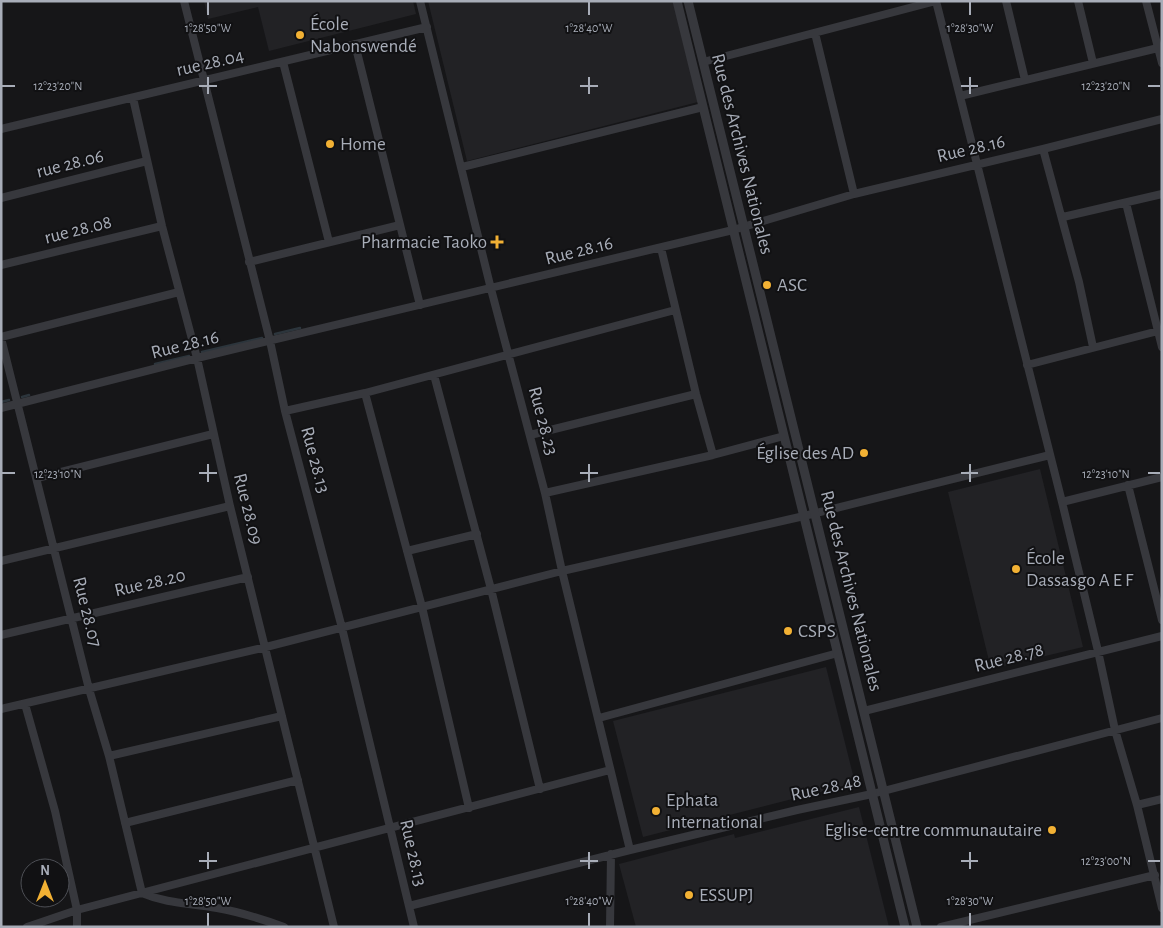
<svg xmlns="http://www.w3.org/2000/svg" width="1163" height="928" font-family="'Alegreya Sans',sans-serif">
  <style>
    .built { fill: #222225 }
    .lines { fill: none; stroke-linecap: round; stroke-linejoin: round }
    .stream { stroke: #2c353c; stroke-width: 2.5 }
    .minor { stroke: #37383d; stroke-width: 8 }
    .tertiary { stroke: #37383d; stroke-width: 9 }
    .ticks { fill: none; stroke: #a8adb8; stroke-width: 2 }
    .poi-dot { fill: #f2b134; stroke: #111113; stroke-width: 2 }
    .labels { text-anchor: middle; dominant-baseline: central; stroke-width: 4; stroke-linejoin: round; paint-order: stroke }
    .poi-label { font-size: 19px; fill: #a8adb8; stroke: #111113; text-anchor: start }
    .street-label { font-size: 19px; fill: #a8adb8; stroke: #111113 }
    .ticks-label { font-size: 12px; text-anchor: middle; fill: #a8adb8; stroke: #111113; stroke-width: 4; stroke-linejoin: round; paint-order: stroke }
  </style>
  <rect width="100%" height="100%" fill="#161618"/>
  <!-- built -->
  <path class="built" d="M204,1H413L416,14L269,51L258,7L208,19Z
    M428,1H673L698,102L467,161Z
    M1040,469L1083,647L991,669L948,492Z
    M826,667L855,783L643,837L613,721Z
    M859,807L889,927H636L619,864L734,834L735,838Z"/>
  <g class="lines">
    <!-- stream -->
    <path class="stream" d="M275,334L300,328
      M202,352L262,338
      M155,364L189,356
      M22,397L29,395
      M1,402L9,400"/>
    <!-- minor -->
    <path class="minor" d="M184,1L270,341L285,411L342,628L414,927
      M420,1L491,289L545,493L562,571L630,850
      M936,1L1062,502L1098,651L1115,730L1137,805L1162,908
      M1006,1L1025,80
      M1078,1L1093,63
      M1146,1L1162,63
      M815,33L854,194
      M355,44L420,305
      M283,62L329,242
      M703,62L936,1
      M960,96L1162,47
      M133,98L162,226L197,358L230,506L334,927
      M1,129L427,27
      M1043,149L1079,282L1093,347
      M462,167L703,107
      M1,198L147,161
      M1126,203L1162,347
      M1063,217L1162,194
      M661,248L696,394L713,455
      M249,262L400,225
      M1,265L162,226
      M1,337L179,292
      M1,338L89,689L109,756L142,893C168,904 190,903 217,908C240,912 262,919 284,927
      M1027,365L1162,330
      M434,375L491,589L540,789
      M365,393L422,607L469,808
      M1,408L197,358L733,230L854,194L1043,149L1162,119
      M285,411L365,393L675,310
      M530,435L696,394
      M37,478L213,434
      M1128,485L1162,620
      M545,493L713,455L784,436
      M1062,502L1162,477
      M407,551L477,534
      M1,561L230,506
      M1,635L248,577
      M25,704L55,811L77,910V927
      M1,709L266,647L562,571L804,516L1050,455
      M864,711L1162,636
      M599,718L838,653
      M109,756L282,716
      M1137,805L1162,799
      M125,823L298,780
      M409,906L630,850L797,810L872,794L1162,718
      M27,927L77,910L610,770
      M610,927L611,854
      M941,927L1155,875"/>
    <!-- tertiary -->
    <path class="tertiary" d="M677,1L905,927
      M688,1L917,927"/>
  </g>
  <!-- ticks -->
  <path class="ticks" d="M208,2V15M589,2V15M970,2V15M208,77V94M589,77V94M970,77V94M2,86H15M199,86H217M580,86H598M961,86H978M1148,86H1160M208,464V482M589,464V482M970,464V482M2,473H15M199,473H217M580,473H598M961,473H978M1148,473H1160M208,852V869M589,852V869M970,852V869M199,861H217M580,861H598M961,861H978M1148,861H1160M208,913V926M589,913V926M970,913V926"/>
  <!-- markers -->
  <g class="poi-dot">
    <circle cx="300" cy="35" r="5"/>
    <circle cx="330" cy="144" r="5"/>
    <path d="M494.5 234.5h5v5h5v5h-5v5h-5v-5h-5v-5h5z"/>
    <circle cx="767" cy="285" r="5"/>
    <circle cx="864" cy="453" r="5"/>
    <circle cx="1016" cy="569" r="5"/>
    <circle cx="788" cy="631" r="5"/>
    <circle cx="656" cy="811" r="5"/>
    <circle cx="1052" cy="830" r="5"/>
    <circle cx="689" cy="895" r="5"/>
  </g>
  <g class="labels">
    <!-- poi labels -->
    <g class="poi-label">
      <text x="310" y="24">École<tspan x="310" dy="22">Nabonswendé</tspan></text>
      <text x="340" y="144">Home</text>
      <text x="487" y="242" text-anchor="end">Pharmacie Taoko</text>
      <text x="777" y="285">ASC</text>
      <text x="854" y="453" text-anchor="end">Église des AD</text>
      <text x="1026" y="558">École<tspan x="1026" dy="22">Dassasgo A E F</tspan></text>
      <text x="798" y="631">CSPS</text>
      <text x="666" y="800">Ephata<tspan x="666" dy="22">International</tspan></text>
      <text x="1042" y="830" text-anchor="end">Eglise-centre communautaire</text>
      <text x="699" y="895">ESSUPJ</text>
    </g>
    <!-- street labels -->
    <g class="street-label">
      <text transform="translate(210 63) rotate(-13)">rue 28.04</text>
      <text transform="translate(971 149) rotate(-13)">Rue 28.16</text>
      <text transform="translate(742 154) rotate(76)">Rue des Archives Nationales</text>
      <text transform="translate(70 164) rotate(-14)">rue 28.06</text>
      <text transform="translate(78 230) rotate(-14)">rue 28.08</text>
      <text transform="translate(579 251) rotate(-14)">Rue 28.16</text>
      <text transform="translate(185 345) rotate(-14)">Rue 28.16</text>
      <text transform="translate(543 421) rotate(75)">Rue 28.23</text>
      <text transform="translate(315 460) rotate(75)">Rue 28.13</text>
      <text transform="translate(248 509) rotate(76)">Rue 28.09</text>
      <text transform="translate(150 583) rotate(-13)">Rue 28.20</text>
      <text transform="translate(851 591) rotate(76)">Rue des Archives Nationales</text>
      <text transform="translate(87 612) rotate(76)">Rue 28.07</text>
      <text transform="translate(1009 658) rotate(-14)">Rue 28.78</text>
      <text transform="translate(826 788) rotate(-12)">Rue 28.48</text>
      <text transform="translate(413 853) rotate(77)">Rue 28.13</text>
    </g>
  </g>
  <g class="ticks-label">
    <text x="208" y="32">1°28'50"W</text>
    <text x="589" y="32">1°28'40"W</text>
    <text x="970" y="32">1°28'30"W</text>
    <text x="58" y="90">12°23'20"N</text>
    <text x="1106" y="90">12°23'20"N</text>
    <text x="58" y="478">12°23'10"N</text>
    <text x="1106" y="478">12°23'10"N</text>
    <text x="1106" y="865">12°23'00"N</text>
    <text x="208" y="905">1°28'50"W</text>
    <text x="589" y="905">1°28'40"W</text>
    <text x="970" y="905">1°28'30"W</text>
  </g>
  <!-- border -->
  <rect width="1163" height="928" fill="none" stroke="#a8adb8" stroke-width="5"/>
  <!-- north arrow -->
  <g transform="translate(45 883)"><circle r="24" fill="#111113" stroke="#4d4f55"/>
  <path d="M0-4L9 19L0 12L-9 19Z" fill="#f2b134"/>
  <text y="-8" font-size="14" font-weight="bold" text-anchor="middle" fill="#a8adb8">N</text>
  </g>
</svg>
